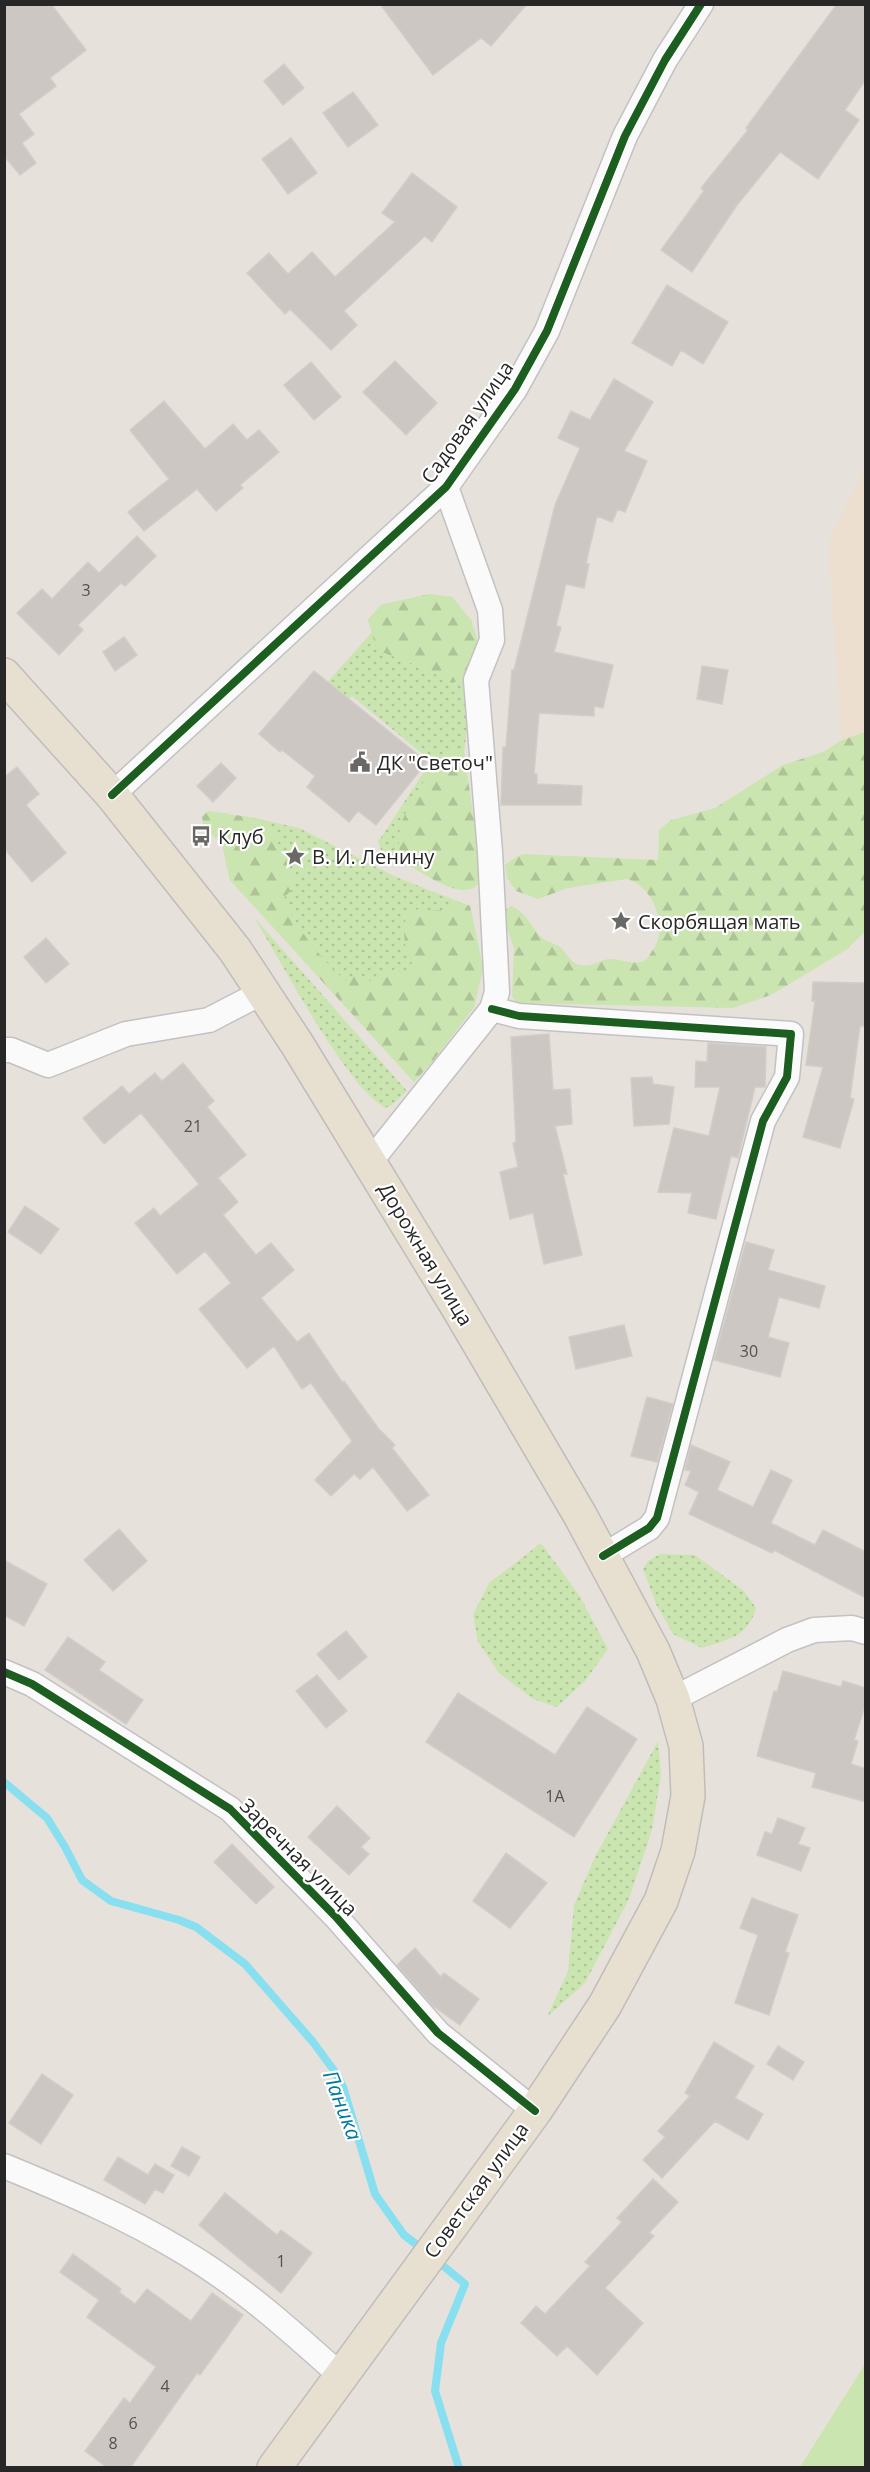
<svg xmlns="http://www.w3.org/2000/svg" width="870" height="2472" font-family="'Open Sans',sans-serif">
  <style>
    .education { fill: #ecdfcf }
    .grass { fill: url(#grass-dots) }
    .forest { fill: url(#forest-firs) }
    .garden { fill: #cbe5b1 }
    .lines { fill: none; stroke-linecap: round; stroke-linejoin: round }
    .stream { stroke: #87dff0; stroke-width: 8 }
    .building { fill: #ccc7c3; stroke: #d2cdc8; stroke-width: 1.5 }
    .minor-casing { stroke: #c3c1c2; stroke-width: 27 }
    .primary-casing { stroke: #bfbdbb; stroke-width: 36 }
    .minor { stroke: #fbfafa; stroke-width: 24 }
    .primary { stroke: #e7dfd0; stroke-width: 33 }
    .cycleway-casing { stroke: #fff; stroke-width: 11 }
    .cycleway { stroke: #1b5e20; stroke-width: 8 }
    .labels { text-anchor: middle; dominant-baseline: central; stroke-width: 4.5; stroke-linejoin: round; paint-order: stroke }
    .number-label { font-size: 16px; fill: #525150 }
    .street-label { font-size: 20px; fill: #272727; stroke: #fff }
    .poi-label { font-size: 20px; fill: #272727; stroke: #fff; text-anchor: start }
    .water-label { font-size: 21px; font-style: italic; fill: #0179a2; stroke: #fff }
  </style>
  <defs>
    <pattern id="grass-dots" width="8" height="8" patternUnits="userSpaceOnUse" patternTransform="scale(1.5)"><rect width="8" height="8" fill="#cbe5b1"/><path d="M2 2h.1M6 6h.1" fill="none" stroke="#aec498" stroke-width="1.8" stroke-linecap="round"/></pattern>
    <pattern id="forest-firs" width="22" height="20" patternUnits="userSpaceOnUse" patternTransform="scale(1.5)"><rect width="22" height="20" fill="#cbe5b1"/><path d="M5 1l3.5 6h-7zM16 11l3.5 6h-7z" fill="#aec498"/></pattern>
  </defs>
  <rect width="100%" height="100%" fill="#e7e1dc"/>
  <!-- education -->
  <path class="education" d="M865,468V930L855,931L828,543Z"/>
  <!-- grass -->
  <path class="grass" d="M429,594L452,597L472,621L473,676L464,753L467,769L474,888L461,890L446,886L381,850L378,842L431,761L352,696L335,712L315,696L372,632L368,620L381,605Z
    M208,811L255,818L299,828L396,877L470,906L483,968L474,1007L432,1062L414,1082L230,880L222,844L204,827L202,817Z
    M254,917L407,1091L392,1105L385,1108C365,1095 352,1076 338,1056C307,1012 282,964 254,917Z
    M541,1543L579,1595L608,1649L585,1681L557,1707L533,1699L499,1673L478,1642L473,1615L489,1583Z
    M660,1554L695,1555L744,1591L756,1608C748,1637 729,1639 702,1648L673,1634L656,1604L643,1569L648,1561Z
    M658,1741L661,1774L652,1830L629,1899L585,1983L547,2017L568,1971L574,1905L595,1857Z"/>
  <!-- forest -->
  <path class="forest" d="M429,594L452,597C479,630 481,634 473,676L452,683L423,668L382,652L376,647L368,620L381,605Z
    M865,732V932L846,950L771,995L733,1008L517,1003L512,997L514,949L504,918L505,910L511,906C525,911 530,925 540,936C545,942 553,942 560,947C567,953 569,962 580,965C595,968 599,959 611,959C621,959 632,965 643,961C648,959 649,956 652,951C670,928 653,886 627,879L568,888L538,899L516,891L507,878L505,865L517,856L524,854L658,860L659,830L671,820L715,808L783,765L823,752L842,740Z
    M450,751L464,753L483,880C477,886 472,890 463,890C449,890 419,872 408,864C404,860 401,853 399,848C394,817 429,771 450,751Z
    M208,811L255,818L275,836L294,879L295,886L283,899C301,933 317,955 346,981C355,973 365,973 371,983L376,975L397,969L402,972L404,977L407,974H413L415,968C403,953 402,930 407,913L424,907L428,911L440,910L447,913L448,906L456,901L470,906L483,968L474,1007L432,1062L414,1082L230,880L222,844L204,827L202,817Z"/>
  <!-- garden -->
  <path class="garden" d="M865,2364V2467H800Z"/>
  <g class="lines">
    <!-- stream -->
    <path class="stream" d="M4,1782L47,1818L65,1847L82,1880L111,1901L179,1920L196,1927L245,1964L313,2042L335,2072L343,2087L375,2194L404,2235L425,2251
      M435,2259L465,2284L441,2343L435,2391L459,2468"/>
  </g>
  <!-- building -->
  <path class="building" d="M4,4H51L86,50L50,78L56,86L19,114L34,134L22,143L36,163L20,175L4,156Z
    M380,4H527L491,46L481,38L433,75Z
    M837,4H866V79L845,110L859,120L818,179L780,152L737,205L692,272L661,250L704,191L701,188L748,130L746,128Z
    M284,64L304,88L283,105L264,81Z
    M353,92L378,125L348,147L323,113Z
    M291,138L317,173L288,194L262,159Z
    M412,173L457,207L432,242L425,236L344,311L357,325L331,350L290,309L285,314L247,273L269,253L288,274L312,252L335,277L395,222L382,213Z
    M667,285L728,322L703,364L681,350L672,366L632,343Z
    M395,361L437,403L406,435L363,392Z
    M311,362L341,397L314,420L284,385Z
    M614,379L653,402L624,451L647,461L625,512L618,509L612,522L597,516L586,563L589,564L584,588L566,584L556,626L561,627L554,652L613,665L603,708L594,706V716L539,713L534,774H537V784L582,786L581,805H501L503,747H506L512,670H514L555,505L580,448L558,438L571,411L590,420Z
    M164,401L205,449L233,424L247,440L259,430L279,452L240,485L243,488L216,511L197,489L144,531L128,512L169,479L130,430Z
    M137,536L156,556L125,586L121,583L78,625L83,630L59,655L17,613L42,589L52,599L88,562L99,573Z
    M124,637L137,655L115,671L103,652Z
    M702,666L728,670L722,704L697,699Z
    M314,671L427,762L376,825L358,811L349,822L307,787L315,776L282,750L280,752L259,734Z
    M221,763L236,778L213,802L197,786Z
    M17,767L39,794L26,805L66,853L32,882L4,848V777Z
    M46,938L69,964L46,983L24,957Z
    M813,982L866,983V1026H860L850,1098L854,1099L840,1148L803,1137L823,1067L806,1065L815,1001H812Z
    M549,1034L553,1090L570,1089L572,1124L555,1126L567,1174H563L582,1255L544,1264L533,1213L510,1219L500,1172L518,1167L513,1143L516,1142L511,1037Z
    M708,1043L766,1047L765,1087H755L738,1158L731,1156L716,1219L688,1213L692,1193L658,1192L674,1128L709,1136L720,1087H695L696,1061L707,1062Z
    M183,1063L214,1101L207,1107L246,1155L218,1178L238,1202L223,1215L256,1255L271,1243L294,1270L261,1298L297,1342L309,1333L342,1382L344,1381L378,1428L395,1445L392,1448L429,1495L407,1511L373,1467L360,1479L354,1474L331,1496L315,1480L352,1441L311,1383L302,1389L274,1346L247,1368L199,1309L231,1283L205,1251L177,1274L135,1223L154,1208L160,1216L199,1184L141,1113L104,1144L83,1118L122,1086L129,1094L155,1073L162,1081Z
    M652,1077L653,1084L674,1087L669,1124L634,1126L631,1078Z
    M25,1206L59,1229L41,1254L8,1232Z
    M746,1242L774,1250L768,1270L825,1286L819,1308L779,1297L768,1337L789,1343L780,1377L714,1360Z
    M624,1325L632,1356L576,1369L569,1337Z
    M647,1397L673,1404L657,1462L631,1456Z
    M691,1445L730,1462L717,1490L753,1507L771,1470L792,1480L771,1523L815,1545L823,1530L866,1552V1598L774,1550L772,1553L689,1514L699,1492L685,1485L691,1471L685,1470Z
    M119,1529L147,1561L113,1591L84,1560Z
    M4,1560L47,1584L24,1626L4,1615Z
    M346,1631L367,1657L339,1680L317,1654Z
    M68,1637L105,1662L99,1670L143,1700L126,1724L45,1670Z
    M783,1671L841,1687L843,1681L866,1688V1703L854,1740L858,1741L851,1764L866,1769V1802L812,1787L816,1773L757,1756L774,1691L777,1692Z
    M317,1675L347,1711L326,1728L296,1691Z
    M458,1693L555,1755L587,1707L637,1739L574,1837L426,1742Z
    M337,1806L370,1838L361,1847L369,1854L349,1875L308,1837Z
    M778,1818L805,1828L798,1844L810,1848L801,1871L757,1855L765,1832L772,1834Z
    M232,1844L274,1887L256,1904L214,1862Z
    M506,1853L547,1883L510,1928L473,1901Z
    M752,1898L798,1915L785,1952L789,1953L769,2015L735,2003L758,1935L740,1928Z
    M415,1948L441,1977L444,1973L479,1999L460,2025L433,2006L397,1965Z
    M714,2042L754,2066L735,2098L763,2114L748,2140L715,2121L662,2178L643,2160L665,2137L658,2131L690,2096L685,2093Z
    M778,2046L804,2062L793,2080L767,2064Z
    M42,2074L73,2095L41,2144L9,2123Z
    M182,2147L200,2157L189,2176L171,2166Z
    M118,2157L148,2175L155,2164L174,2175L163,2193L155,2189L145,2204L104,2180Z
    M653,2179L678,2202L649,2233L654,2236L605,2288L643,2323L597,2375L567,2346L557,2356L521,2323L536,2306L545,2314L590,2266L585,2262L622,2222L617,2218Z
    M225,2193L277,2235L281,2230L312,2253L281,2293L199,2225Z
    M73,2254L121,2289L119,2292L135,2304L147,2289L191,2321L212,2293L243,2315L200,2375L197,2373L130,2468H108L85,2451L124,2398L130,2403L156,2367L87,2317L99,2300L60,2272Z"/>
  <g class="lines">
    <!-- minor casing -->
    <g class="minor-casing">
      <path id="minor" d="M112,795L446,487L515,389L547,331L625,136L665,60L701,4
        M492,1009L519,1016L791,1034L787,1077L763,1121L657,1518L649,1528L603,1556
        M4,1050H11L48,1065L126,1034L209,1020L263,992
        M370,1162L492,1009L497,992L490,852L476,680L492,640L490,610L446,487
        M4,1672L32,1684L230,1809L337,1918L438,2033L535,2111
        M673,1699L787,1640L814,1630L852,1628L866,1632
        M4,2166C65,2191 126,2217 182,2251C240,2285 290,2330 340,2375"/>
    </g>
    <!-- primary casing -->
    <g class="primary-casing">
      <path id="primary" d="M4,675L112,795L174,873L235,950L297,1044L457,1306L580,1515L653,1651L673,1699L686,1746L688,1796L678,1851L661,1901L605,2005L535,2111L274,2468"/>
    </g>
    <!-- minor -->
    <use href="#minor" class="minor"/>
    <!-- primary -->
    <use href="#primary" class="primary"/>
    <!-- cycleway casing -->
    <g class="cycleway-casing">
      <path id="cycleway" d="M112,795L446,487L515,389L547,331L625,136L665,60L701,4
        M492,1009L519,1016L791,1034L787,1077L763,1121L657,1518L649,1528L603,1556
        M4,1672L32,1684L230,1809L337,1918L438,2033L535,2111"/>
    </g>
    <!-- cycleway -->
    <use href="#cycleway" class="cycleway"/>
  </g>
  <!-- icons -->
  <defs>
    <g id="civic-bare" transform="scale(1.62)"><path d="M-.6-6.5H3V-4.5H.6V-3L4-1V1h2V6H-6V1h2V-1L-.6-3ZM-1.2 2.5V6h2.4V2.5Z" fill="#6a6866" stroke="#fff" stroke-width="2.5" paint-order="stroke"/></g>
    <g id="bus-bare" transform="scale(1.62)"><path d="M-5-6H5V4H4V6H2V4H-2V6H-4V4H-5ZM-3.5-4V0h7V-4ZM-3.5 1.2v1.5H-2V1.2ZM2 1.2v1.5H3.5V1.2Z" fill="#6a6866" stroke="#fff" stroke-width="2.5" paint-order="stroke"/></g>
    <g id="sight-bare" transform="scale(1.62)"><path d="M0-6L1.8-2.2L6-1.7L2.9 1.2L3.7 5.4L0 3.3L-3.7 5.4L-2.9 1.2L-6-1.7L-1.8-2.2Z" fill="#6a6866" stroke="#fff" stroke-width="2.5" paint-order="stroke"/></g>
  </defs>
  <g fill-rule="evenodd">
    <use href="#civic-bare" x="360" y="762"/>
    <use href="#bus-bare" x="201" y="836"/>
    <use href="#sight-bare" x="295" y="856"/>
    <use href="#sight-bare" x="621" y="921"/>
  </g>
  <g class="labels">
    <!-- number labels -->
    <g class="number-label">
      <text x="86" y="590">3</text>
      <text x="193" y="1126">21</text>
      <text x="749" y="1351">30</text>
      <text x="555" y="1796">1А</text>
      <text x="281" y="2261">1</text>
      <text x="165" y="2386">4</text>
      <text x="133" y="2423">6</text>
      <text x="113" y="2443">8</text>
    </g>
    <!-- street labels -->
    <g class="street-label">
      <text transform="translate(467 422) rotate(-55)">Садовая улица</text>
      <text transform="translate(426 1254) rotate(59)">Дорожная улица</text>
      <text transform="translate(299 1857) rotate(45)">Заречная улица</text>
      <text transform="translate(476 2190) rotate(-54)">Советская улица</text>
    </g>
    <!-- poi labels -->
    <g class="poi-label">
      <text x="377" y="762">ДК "Светоч"</text>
      <text x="218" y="836">Клуб</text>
      <text x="312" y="856">В. И. Ленину</text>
      <text x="638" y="921">Скорбящая мать</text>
    </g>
    <!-- water labels -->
    <g class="water-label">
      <text transform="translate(343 2105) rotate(69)">Паника</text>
    </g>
  </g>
  <!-- border -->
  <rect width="870" height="2472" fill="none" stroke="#272727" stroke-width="12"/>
</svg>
